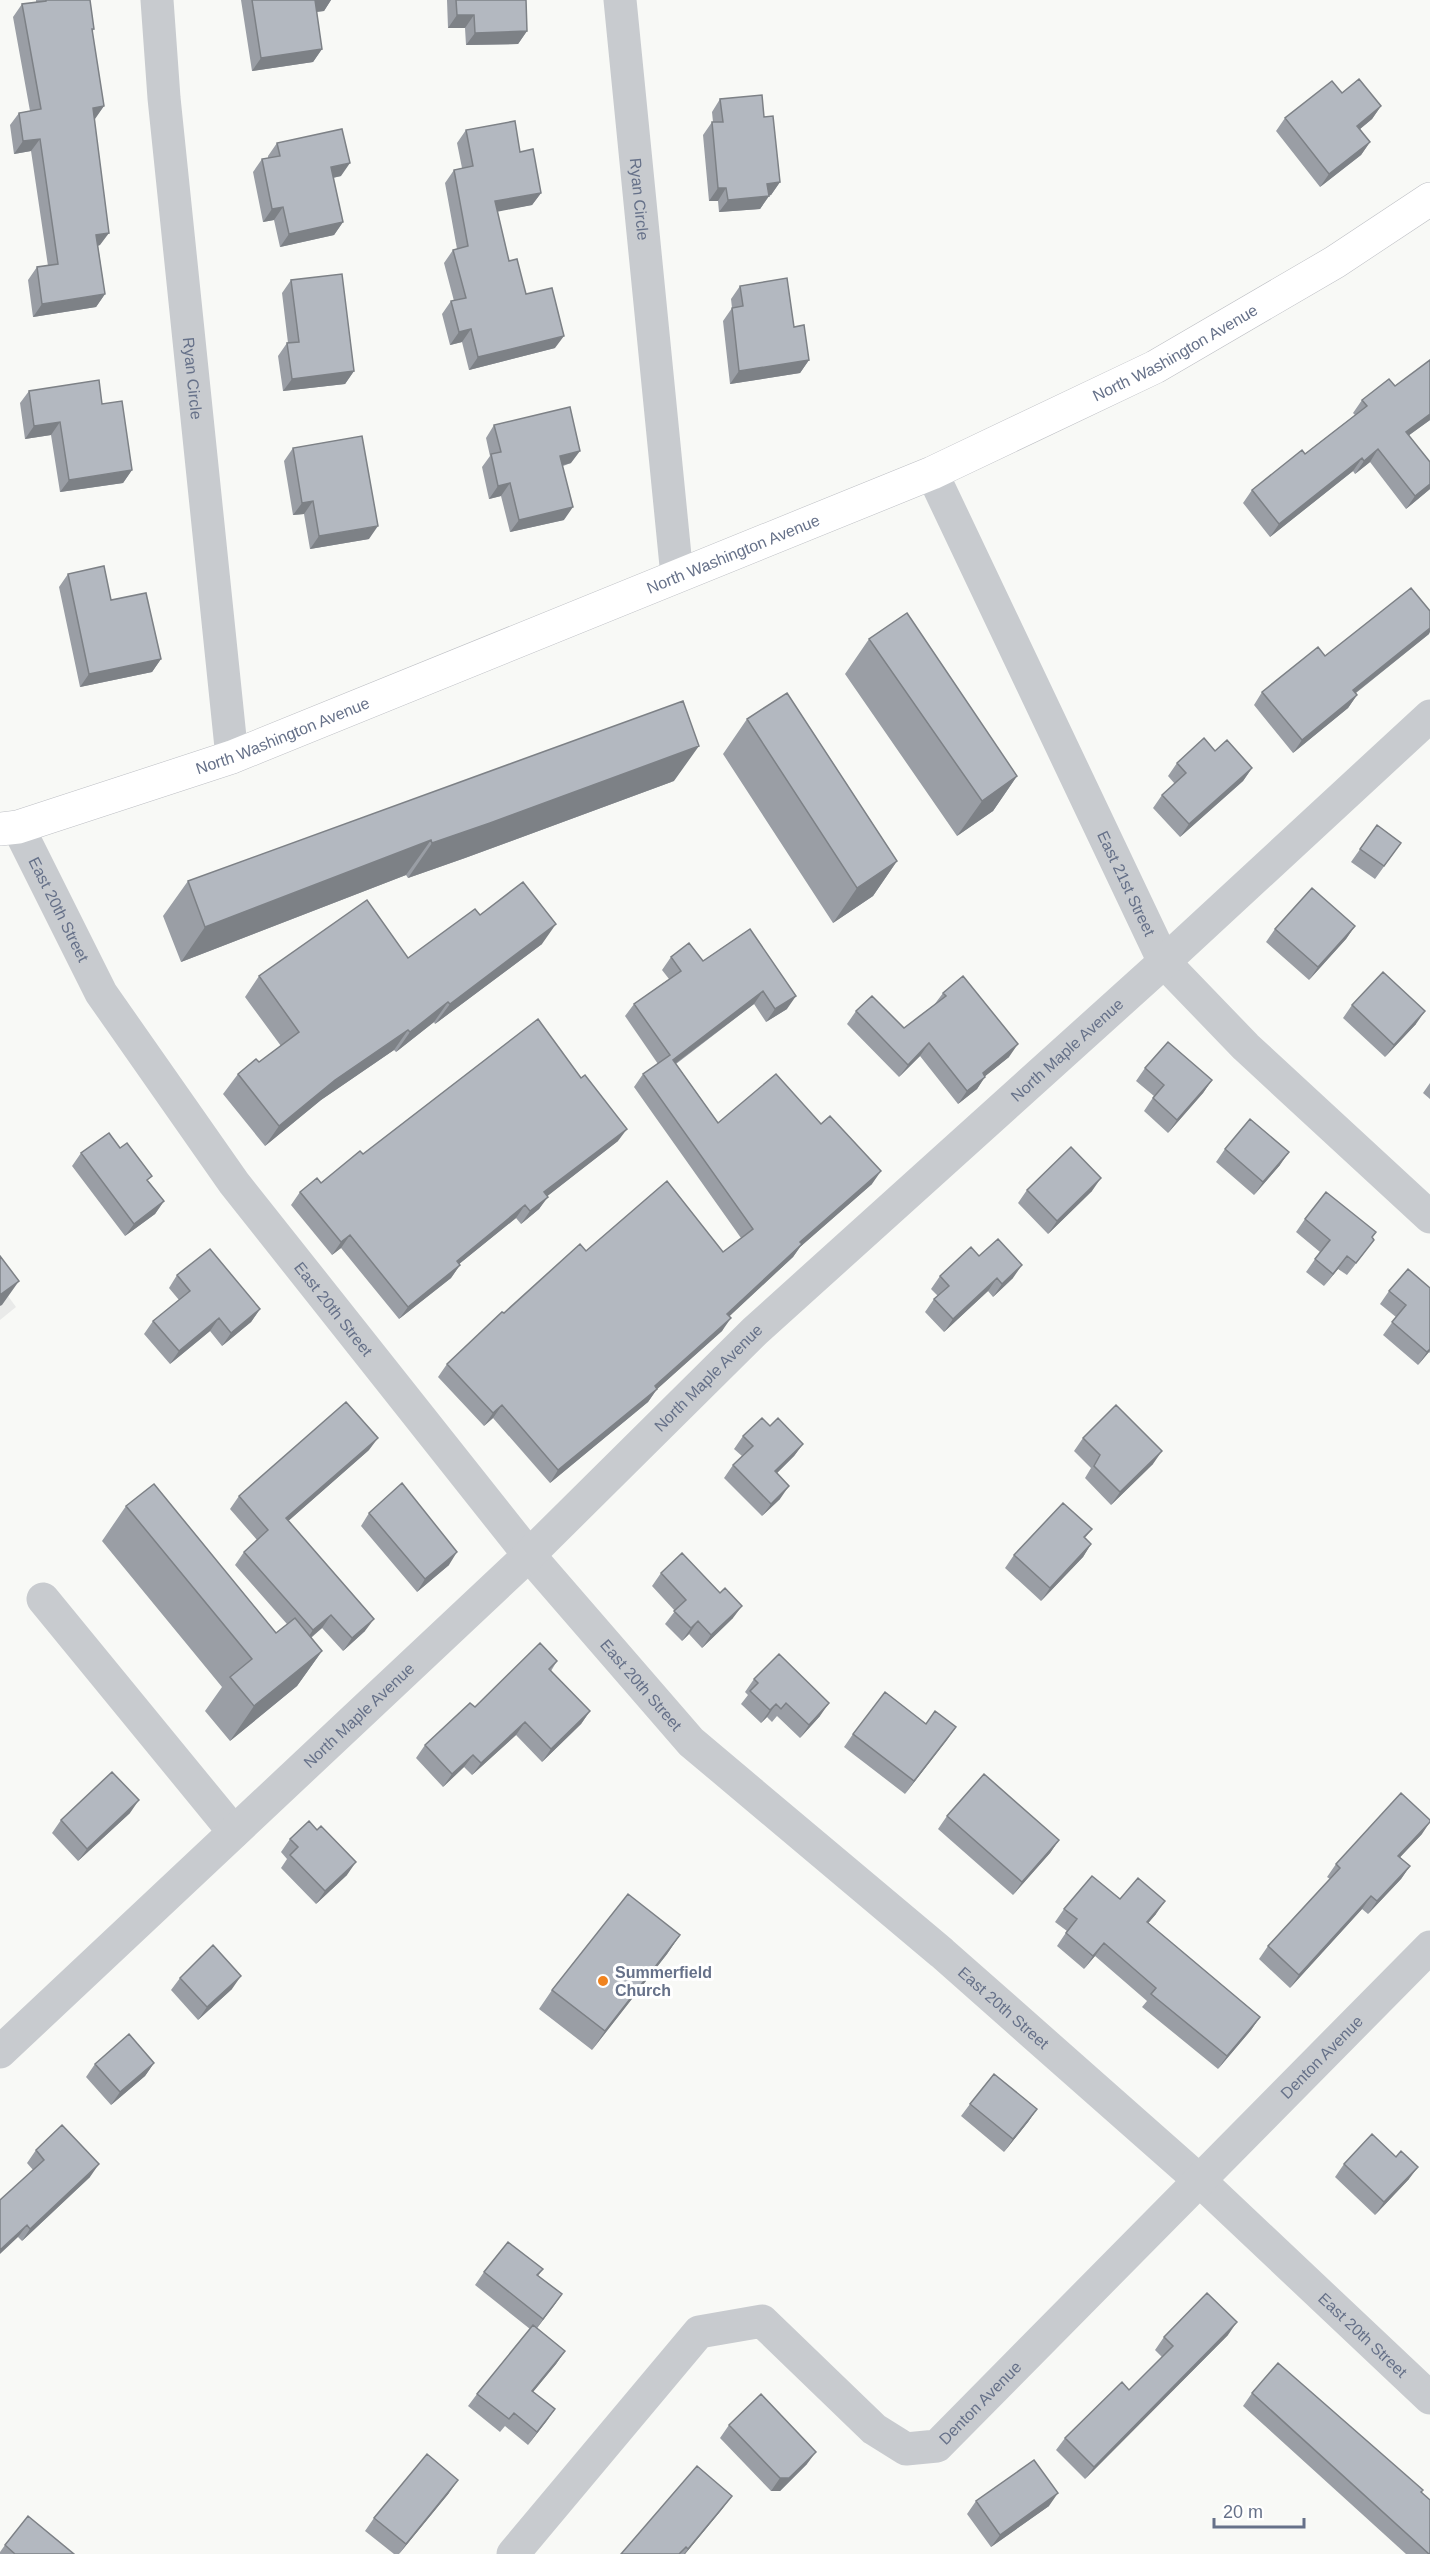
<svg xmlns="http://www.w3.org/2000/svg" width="1430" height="2554" font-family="Helvetica,sans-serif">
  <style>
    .built { fill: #e9eae9 }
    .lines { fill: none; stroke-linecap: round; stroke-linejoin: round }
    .major-casing { stroke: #bdbfc4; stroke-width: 34 }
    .minor { stroke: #c8cbcf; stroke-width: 33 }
    .major { stroke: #fff; stroke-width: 33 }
    .wall { fill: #9a9ea5 }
    .shaded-wall { fill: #7d8186 }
    .building { fill: #b3b8c0; stroke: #7d8186; stroke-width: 1.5 }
    .poi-dot { fill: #f0831f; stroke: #fff; stroke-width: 2 }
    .labels { text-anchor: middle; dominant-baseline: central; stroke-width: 6; stroke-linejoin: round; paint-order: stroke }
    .street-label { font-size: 16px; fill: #667189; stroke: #fff }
    .poi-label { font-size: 16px; font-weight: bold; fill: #667189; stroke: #fff; text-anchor: start }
  </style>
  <rect width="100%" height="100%" fill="#f8f9f6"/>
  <!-- built -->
  <path class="built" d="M0,1285L16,1307L0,1320Z"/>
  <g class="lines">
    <!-- major casing -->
    <g class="major-casing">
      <g id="major">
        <path id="s7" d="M0,829L18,827L232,757L932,473L1155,367L1335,262L1430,199"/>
      </g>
    </g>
    <!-- minor -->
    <g class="minor">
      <path id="s1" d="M157,0L164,98L232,757"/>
      <path id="s2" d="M620,0L677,576"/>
      <path id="s3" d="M932,473L1164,962L1246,1047L1430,1217"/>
      <path id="s4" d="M18,827L101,993L234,1183L529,1555L691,1742L942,1953L1199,2180L1430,2398"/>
      <path d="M43,1599L234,1832"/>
      <path id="s5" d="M0,2052L529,1555L755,1331L1164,962L1430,716"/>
      <path id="s6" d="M513,2554L699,2332L762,2321L874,2429L906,2449L937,2446L1430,1947"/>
    </g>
    <!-- major -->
    <use href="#major" class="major"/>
  </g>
  <!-- wall -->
  <path class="wall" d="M36,0H90L94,29L92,32L104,106L94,119L100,245L98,246L105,294L96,307L33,317L28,280L37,267L48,266L31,151L14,154L10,125L19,113L30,111L13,17L22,4L36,2Z
    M241,0H331L324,11L316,12L322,49L313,62L252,71Z
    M447,0H526L527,31L518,44L466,45L465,28H448Z
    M1342,93L1381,106L1372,119L1360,129L1370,142L1361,155L1320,187L1276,131L1285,118Z
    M720,99L764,117L780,182L771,195L769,196L760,209L719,212L718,201H709L703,135L712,122H713L712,112Z
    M466,130L520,152L541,193L532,205L497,211L509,261L526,294L555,348L469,370L462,342L450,345L442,314L451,301H454L444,263L453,250L457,249L445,183L454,170L462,168L457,143Z
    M277,143L341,176L333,178L343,222L334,235L280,247L274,220L263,222L253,172L262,159L268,158V156Z
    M291,280L354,371L345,384L283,391L278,356L287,343H288L282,293Z
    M740,286L794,327L809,360L800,373L730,384L723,321L732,308L731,299Z
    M1395,386L1430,420L1409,435L1430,489L1406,509L1370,462L1355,474L1353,471L1270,537L1243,503L1252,490L1305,454L1355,415L1353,413L1362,400Z
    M29,391L102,404L132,470L123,483L60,492L51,435L25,439L20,403Z
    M494,425L571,463L563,466L564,520L510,532L501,496L489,499L482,467L490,456L486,438Z
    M293,448L369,539L310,549L304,514L293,515L284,461Z
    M68,574L111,600L161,659L152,672L80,687L59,587Z
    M1429,634L1356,693L1357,695L1348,708L1293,753L1254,705L1262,692L1325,656Z
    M869,639L1017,776L993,811L957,836L845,674Z
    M747,719L897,861L873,896L833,923L723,754Z
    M1177,763L1252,768L1243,781L1180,837L1153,808L1162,795L1175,784L1168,776Z
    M674,781L465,858L408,878L406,875L181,962L163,916L188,881Z
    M1377,825L1401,843L1375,879L1351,862Z
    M480,915L542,944L435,1024L434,1022L396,1052L394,1050L321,1100L265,1146L223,1094L238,1074L259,1062L281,1046L245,997L259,976L408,958Z
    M1355,926L1346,939L1309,980L1266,942L1275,929Z
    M750,929L787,1009L766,1022L754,1004L676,1064L718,1123L872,1184L800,1247L793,1257L729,1316L722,1331L657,1389L648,1402L550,1483L493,1418L484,1426L438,1377L447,1364L504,1313L586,1251L723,1252L741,1238L634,1087L643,1074L658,1064L625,1016L634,1004L669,979L662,970L671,957L703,961Z
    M943,993L1009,1057L985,1076L977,1089L958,1104L920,1056L899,1077L847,1024L856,1011L904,1028L934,1005Z
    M1352,1005L1416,1024L1385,1057L1343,1018Z
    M1145,1068L1212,1080L1203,1093L1168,1133L1144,1111L1154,1096L1136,1081Z
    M1430,1083V1099L1423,1093Z
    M618,1141L547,1196L539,1209L521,1224L516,1218L459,1264L460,1265L451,1278L399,1319L341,1248L332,1255L291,1205L300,1192L321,1183L363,1154Z
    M120,1148L148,1181L164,1201L155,1214L125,1236L72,1166L81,1153Z
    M1225,1149L1280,1165L1254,1195L1216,1162Z
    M1027,1190L1092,1191L1048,1234L1018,1203Z
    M1305,1219L1372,1238L1365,1252L1347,1275L1338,1269L1324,1286L1306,1272L1320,1252L1296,1232Z
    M177,1275L260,1309L251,1322L222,1346L210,1331L170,1364L144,1334L153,1321L179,1300L169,1288Z
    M940,1276L1013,1278L993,1297L988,1291L944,1332L925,1312L934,1299L938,1296L931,1289Z
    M1430,1288V1353L1429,1352L1418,1365L1383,1335L1396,1317L1380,1304L1389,1291Z
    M770,1426L803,1444L794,1456L777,1473L780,1499L762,1516L724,1478L733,1465L742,1456L734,1449L743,1436Z
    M1083,1438L1153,1464L1111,1505L1085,1478L1091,1468L1074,1451Z
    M369,1450L288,1521L365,1631L343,1651L322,1628L311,1638L322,1651L297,1686L230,1741L205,1711L222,1687L102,1541L126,1506L276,1633L287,1624L235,1565L244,1552L257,1540L230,1509L239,1496Z
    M369,1513L449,1565L417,1592L361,1526Z
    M1092,1529L1085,1538L1091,1544L1083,1557L1041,1601L1005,1568L1014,1555Z
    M661,1573L733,1618L702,1648L689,1634L682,1641L665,1624L675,1611L652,1586Z
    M557,1661L551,1671L590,1711L581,1724L542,1762L516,1735L472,1775L464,1767L443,1787L416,1758L425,1745L475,1707Z
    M754,1679L820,1716L800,1738L777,1716L772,1722L767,1717L761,1723L741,1704L748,1695L745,1692Z
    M926,1724L956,1727L905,1794L844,1747L853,1734Z
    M130,1813L78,1861L52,1833L61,1820Z
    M947,1816L1059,1840L1050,1853L1013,1895L938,1829Z
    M1422,1834L1400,1857L1410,1866L1401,1879L1368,1914L1362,1909L1290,1988L1259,1959L1268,1946L1330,1879L1327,1877L1336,1864Z
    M290,1839L347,1875L316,1904L281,1868L287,1859L281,1852Z
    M1120,1899L1156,1914L1148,1923L1260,2017L1251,2030L1218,2069L1142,2007L1147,2001L1095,1956L1084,1969L1057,1946L1067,1931L1055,1922L1064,1909Z
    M680,1935L667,1954L592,2050L539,2009L552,1990Z
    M180,1978L232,1989L198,2020L171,1990Z
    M154,2063L145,2076L111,2105L86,2077L95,2064Z
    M970,2104L1037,2109L1028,2122L1004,2152L961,2116Z
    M36,2150L90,2177L22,2241L18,2237L33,2170L27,2163Z
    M1396,2157L1409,2179L1375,2215L1335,2177L1344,2164Z
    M543,2269L538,2276L562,2294L537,2328L565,2351L556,2364L533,2392L555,2409L528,2445L505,2426L500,2432L468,2406L477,2394L530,2329L475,2285L484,2272Z
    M1228,2335L1085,2479L1056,2450L1065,2438L1129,2390L1162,2357L1155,2350L1164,2337Z
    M1252,2393L1422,2493L1430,2554H1406L1243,2406Z
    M729,2425L807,2464L780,2491H771L720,2438Z
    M449,2493L399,2554H394L365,2531L374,2518Z
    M976,2501L1049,2506L991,2547L967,2514Z
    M723,2508L685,2554H621Z
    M5,2545L74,2554H0V2552Z"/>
  <!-- shaded-wall -->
  <path class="shaded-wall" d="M315,0H331L324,11L306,13Z
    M457,15H474L465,28H448Z
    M527,31L518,44L466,45L475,33Z
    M322,49L313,62L252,71L261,58Z
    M104,106L95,119L84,121L93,108Z
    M1381,106L1372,119L1348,139L1357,126Z
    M40,139L31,151L14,154L23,141Z
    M1370,142L1361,155L1320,187L1329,174Z
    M350,163L341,176L322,180L331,167Z
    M780,182L771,195L758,197L767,184Z
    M718,188H726L718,201H709Z
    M541,193L532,205L486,214L495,201Z
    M769,196L760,209L719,212L728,200Z
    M283,207L274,220L263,222L272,209Z
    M343,222L334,235L280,247L289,234Z
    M109,233L100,245L87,247L96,235Z
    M105,294L96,307L33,317L42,304Z
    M471,329L462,342L450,345L459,332Z
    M564,336L555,348L469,370L478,357Z
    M809,360L800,373L730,384L739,371Z
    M354,371L345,384L283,391L292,379Z
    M1430,414V420L1397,444L1406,432Z
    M60,422L51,435L25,439L34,426Z
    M1378,449L1370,462L1355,474L1364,461Z
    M580,451L571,463L551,468L560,456Z
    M1362,458L1353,471L1270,537L1279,524Z
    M132,470L123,483L60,492L69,480Z
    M510,483L501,496L489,499L498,486Z
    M1430,484V489L1406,509L1415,496Z
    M313,501L304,514L293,515L302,503Z
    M573,507L564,520L510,532L519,520Z
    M378,526L369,539L310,549L319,536Z
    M1430,628V632L1429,634L1344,702L1353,690Z
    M161,659L152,672L80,687L89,674Z
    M1357,695L1348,708L1293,753L1302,740Z
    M699,746L674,781L465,858L408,878L432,843Z
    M1252,768L1243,781L1180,837L1189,824Z
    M1017,776L993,811L957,836L982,801Z
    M431,840L406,875L181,962L205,927Z
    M897,861L873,896L833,923L857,888Z
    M556,924L542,944L435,1024L450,1004Z
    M1355,926L1346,939L1309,980L1318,967Z
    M763,991L754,1004L664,1072L673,1060Z
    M796,996L787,1009L766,1022L775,1009Z
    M448,1002L434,1022L396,1052L410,1032Z
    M1425,1011L1416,1024L1385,1057L1394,1045Z
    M408,1030L394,1050L321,1100L265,1146L279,1126L335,1080Z
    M929,1043L920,1056L899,1077L908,1065Z
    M1018,1044L1009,1057L978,1082L985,1077L977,1089L958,1104L967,1091L983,1073Z
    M1212,1080L1203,1093L1168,1133L1177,1120Z
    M627,1129L618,1141L536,1205L544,1192Z
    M1289,1152L1280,1165L1254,1195L1263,1182Z
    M881,1171L872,1184L800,1247L793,1257L718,1327L727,1314L800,1242Z
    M1101,1178L1092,1191L1048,1234L1057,1221Z
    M548,1197L539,1209L521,1224L530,1211Z
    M164,1201L155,1214L125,1236L134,1224Z
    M525,1205L516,1218L448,1273L457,1261Z
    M350,1235L341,1248L332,1255L341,1242Z
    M1347,1256L1338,1269L1324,1286L1333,1274Z
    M460,1265L451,1278L399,1319L408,1307Z
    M1022,1265L1013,1278L993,1297L1002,1284Z
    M997,1278L988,1291L944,1332L953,1319Z
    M19,1281L2,1305L0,1306V1295Z
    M260,1309L251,1322L222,1346L231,1333Z
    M219,1318L210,1331L170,1364L179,1351Z
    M731,1318L722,1331L655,1391L657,1389L648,1402L550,1483L558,1470Z
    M1430,1349L1429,1352L1418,1365L1427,1352Z
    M502,1405L493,1418L484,1426L493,1413Z
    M378,1438L369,1450L277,1531L286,1518Z
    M803,1444L794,1456L766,1484L775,1471Z
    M1162,1451L1153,1464L1111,1505L1120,1492Z
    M789,1486L780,1499L762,1516L771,1504Z
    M1091,1544L1083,1557L1041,1601L1050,1588Z
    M457,1552L449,1565L417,1592L425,1579Z
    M742,1606L733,1618L702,1648L711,1635Z
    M331,1615L322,1628L304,1643L313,1630Z
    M374,1619L365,1631L343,1651L352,1638Z
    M698,1621L689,1634L682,1641L691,1628Z
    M322,1651L297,1686L230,1741L254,1706Z
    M829,1703L820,1716L800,1738L809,1725Z
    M776,1704L767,1717L761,1723L770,1710Z
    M590,1711L581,1724L542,1762L551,1749Z
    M525,1722L516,1735L472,1775L481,1763Z
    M956,1727L947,1740L905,1794L914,1781Z
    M473,1755L464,1767L443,1787L452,1774Z
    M139,1800L130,1813L78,1861L87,1849Z
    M1430,1822L1422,1834L1389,1869L1398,1856Z
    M1059,1840L1050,1853L1013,1895L1022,1882Z
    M356,1862L347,1875L316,1904L325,1891Z
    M1410,1866L1401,1879L1368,1914L1377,1901Z
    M1371,1896L1362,1909L1290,1988L1299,1975Z
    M1165,1901L1156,1914L1138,1935L1147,1922Z
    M680,1935L667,1954L592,2050L605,2031Z
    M1104,1943L1095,1956L1084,1969L1093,1956Z
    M241,1976L232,1989L198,2020L207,2007Z
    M1260,2017L1251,2030L1218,2069L1227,2056Z
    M154,2063L145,2076L111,2105L120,2092Z
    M1037,2109L1028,2122L1004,2152L1013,2139Z
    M99,2164L90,2177L22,2241L30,2229Z
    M1418,2167L1409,2179L1375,2215L1384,2202Z
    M27,2225L18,2237L0,2254V2250Z
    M562,2294L553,2307L534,2332L543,2319Z
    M1237,2322L1228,2335L1085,2479L1094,2467Z
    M565,2351L556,2364L523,2404L532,2391Z
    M555,2409L546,2422L528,2445L537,2432Z
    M816,2452L807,2464L780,2491H771L780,2478Z
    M458,2480L449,2493L399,2554L406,2544Z
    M1058,2493L1049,2506L991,2547L1000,2535Z
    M732,2496L723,2508L685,2554H684Z"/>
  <!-- building -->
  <path class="building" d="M46,0H90L94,29H92L104,106L93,108L109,233L96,235L105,294L42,304L37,267L58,264L40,139L23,141L19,113L41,109L22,4L46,1Z
    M252,0H318H315L322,49L261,58Z
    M456,0H526L527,31L475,33L474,15H457Z
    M1359,79L1381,106L1357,126L1370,142L1329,174L1285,118L1332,81L1342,93Z
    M762,95L764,117L773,116L780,182L767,184L769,196L728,200L726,188H718L712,122H723L720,99Z
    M515,121L520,152L533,149L541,193L495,201L509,261L517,259L526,294L552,288L564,336L478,357L471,329L459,332L451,301L466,298L453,250L468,246L454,170L473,166L466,130Z
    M342,129L350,163L331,167L343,222L289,234L283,207L272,209L262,159L280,156L277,143Z
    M342,274L354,371L292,379L287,343L299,342L291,280Z
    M787,278L794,327L804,325L809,360L739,371L732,308L743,306L740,286Z
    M1430,360V414L1406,432L1430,462V484L1415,496L1378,449L1364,461L1362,458L1279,524L1252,490L1302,450L1305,454L1367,406L1362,400L1389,379L1395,386Z
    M99,380L102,404L122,401L132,470L69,480L60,422L34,426L29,391Z
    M570,407L580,451L560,456L573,507L519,520L510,483L498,486L491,454L501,452L494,425Z
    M362,436L378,526L319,536L313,501L302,503L293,448Z
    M104,566L111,600L146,593L161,659L89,674L68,574Z
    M1411,588L1430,611V628L1353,690L1357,695L1302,740L1262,692L1318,647L1325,656Z
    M907,613L1017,776L982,801L869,639Z
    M787,693L897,861L857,888L747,719Z
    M683,701L699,746L490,823L432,843L431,840L205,927L188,881Z
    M1204,738L1215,751L1227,740L1252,768L1189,824L1162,795L1186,773L1177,763Z
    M1377,825L1401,843L1384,866L1360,849Z
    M523,882L556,924L450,1004L448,1002L410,1032L408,1030L335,1080L279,1126L238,1074L256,1059L259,1062L299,1032L259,976L367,900L408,958L475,909L480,915Z
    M1312,888L1355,926L1318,967L1275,929Z
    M750,929L796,996L775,1009L763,991L673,1060L718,1123L776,1074L821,1124L830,1116L881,1171L800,1242L802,1244L727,1314L731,1318L655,1386L657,1389L558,1470L502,1405L493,1413L447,1364L502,1312L504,1313L580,1244L586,1251L667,1181L723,1252L753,1229L643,1074L670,1055L634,1004L681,971L671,957L689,943L703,961Z
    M1383,972L1425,1011L1394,1045L1352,1005Z
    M963,976L1018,1044L983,1073L985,1077L967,1091L929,1043L908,1065L856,1011L872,996L904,1028L946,996L943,993Z
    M538,1019L581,1078L585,1075L627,1129L544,1192L548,1197L530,1211L525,1205L457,1261L460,1265L408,1307L350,1235L341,1242L300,1192L317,1178L321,1183L360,1151L363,1154Z
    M1168,1042L1212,1080L1177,1120L1153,1098L1164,1085L1145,1068Z
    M1250,1119L1289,1152L1263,1182L1225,1149Z
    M109,1133L120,1148L127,1143L152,1176L147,1180L164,1201L134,1224L81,1153Z
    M1071,1147L1101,1178L1057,1221L1027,1190Z
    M1326,1192L1376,1232L1372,1237L1374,1240L1356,1263L1347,1256L1333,1274L1315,1259L1330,1240L1305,1219Z
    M998,1239L1022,1265L1002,1284L997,1278L953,1319L934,1299L949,1286L940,1276L971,1247L979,1256Z
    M210,1249L260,1309L231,1333L219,1318L179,1351L153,1321L190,1291L177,1275Z
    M0,1256L19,1281L0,1295Z
    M1408,1269L1430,1288V1349L1427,1352L1392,1322L1406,1305L1389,1291Z
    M346,1402L378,1438L286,1518L374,1619L352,1638L331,1615L313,1630L244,1552L268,1530L239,1496Z
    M1116,1405L1162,1451L1120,1492L1094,1466L1100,1455L1083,1438Z
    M762,1418L770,1426L778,1418L803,1444L775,1471L789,1486L771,1504L733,1465L753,1446L743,1436Z
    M402,1483L457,1552L425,1579L369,1513Z
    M154,1484L276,1633L295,1618L322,1651L254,1706L230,1677L252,1659L126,1506Z
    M1063,1503L1092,1529L1084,1537L1091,1544L1050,1588L1014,1555Z
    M682,1553L720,1593L725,1588L742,1606L711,1635L698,1621L691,1628L674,1611L686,1600L661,1573Z
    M540,1643L557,1661L549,1669L590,1711L551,1749L525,1722L481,1763L473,1755L452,1774L425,1745L470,1703L475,1707Z
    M779,1654L829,1703L809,1725L786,1703L781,1709L776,1704L770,1710L750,1691L758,1683L754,1679Z
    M885,1692L926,1724L935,1711L956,1727L914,1781L853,1734Z
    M112,1772L139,1800L87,1849L61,1820Z
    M984,1774L1059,1840L1022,1882L947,1816Z
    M1401,1793L1430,1820V1822L1398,1856L1410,1866L1377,1901L1371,1896L1299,1975L1268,1946L1340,1868L1336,1864Z
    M309,1821L317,1830L321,1826L356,1862L325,1891L290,1855L298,1847L290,1839Z
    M1092,1876L1120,1899L1138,1878L1165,1901L1147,1922L1260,2017L1227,2056L1151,1994L1156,1988L1104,1943L1093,1956L1066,1933L1077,1919L1064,1909Z
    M628,1894L680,1935L605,2031L552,1990Z
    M213,1945L241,1976L207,2007L180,1978Z
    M129,2034L154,2063L120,2092L95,2064Z
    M994,2074L1037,2109L1013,2139L970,2104Z
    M62,2125L99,2164L30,2229L27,2225L0,2250V2200L44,2160L36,2150Z
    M1372,2134L1396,2157L1401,2151L1418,2167L1384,2202L1344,2164Z
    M508,2242L543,2269L537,2275L562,2294L543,2319L484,2272Z
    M1207,2293L1237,2322L1094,2467L1065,2438L1122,2382L1129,2390L1173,2346L1164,2337Z
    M533,2325L565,2351L532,2391L555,2409L537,2432L514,2413L509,2419L477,2394Z
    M1278,2363L1423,2490L1421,2492L1430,2500V2554H1429L1252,2393Z
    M761,2394L816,2452L789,2478H780L729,2425Z
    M427,2454L458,2480L406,2544L374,2518Z
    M1034,2460L1058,2493L1000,2535L976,2501Z
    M697,2466L732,2496L688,2549L686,2547L679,2554H621Z
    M28,2516L74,2554H15L5,2545Z"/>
  <!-- markers -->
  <circle class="poi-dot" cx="603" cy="1981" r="6"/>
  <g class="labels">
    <!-- street labels -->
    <g class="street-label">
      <text stroke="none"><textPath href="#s2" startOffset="200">Ryan Circle</textPath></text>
      <text stroke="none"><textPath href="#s7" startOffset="1270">North Washington Avenue</textPath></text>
      <text stroke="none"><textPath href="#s1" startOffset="380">Ryan Circle</textPath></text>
      <text stroke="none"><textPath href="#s7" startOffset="784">North Washington Avenue</textPath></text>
      <text stroke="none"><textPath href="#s7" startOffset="298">North Washington Avenue</textPath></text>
      <text stroke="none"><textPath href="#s3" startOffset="454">East 21st Street</textPath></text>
      <text stroke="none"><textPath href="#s4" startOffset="92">East 20th Street</textPath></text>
      <text stroke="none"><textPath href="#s5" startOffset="1464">North Maple Avenue</textPath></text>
      <text stroke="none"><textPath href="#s4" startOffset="578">East 20th Street</textPath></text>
      <text stroke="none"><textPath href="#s5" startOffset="978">North Maple Avenue</textPath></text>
      <text stroke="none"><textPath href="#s4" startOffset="1064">East 20th Street</textPath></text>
      <text stroke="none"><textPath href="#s5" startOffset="492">North Maple Avenue</textPath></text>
      <text stroke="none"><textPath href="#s4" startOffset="1550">East 20th Street</textPath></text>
      <text stroke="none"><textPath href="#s6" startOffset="1125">Denton Avenue</textPath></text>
      <text stroke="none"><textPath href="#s4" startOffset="2036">East 20th Street</textPath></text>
      <text stroke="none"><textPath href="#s6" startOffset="639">Denton Avenue</textPath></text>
    </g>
    <!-- poi labels -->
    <g class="poi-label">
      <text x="615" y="1972">Summerfield<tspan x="615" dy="18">Church</tspan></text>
    </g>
  </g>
  <!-- scale -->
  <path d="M1214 2518v9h90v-9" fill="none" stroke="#667189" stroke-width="3"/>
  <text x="1223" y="2518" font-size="18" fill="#667189" stroke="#ffffff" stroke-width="4.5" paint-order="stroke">20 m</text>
</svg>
